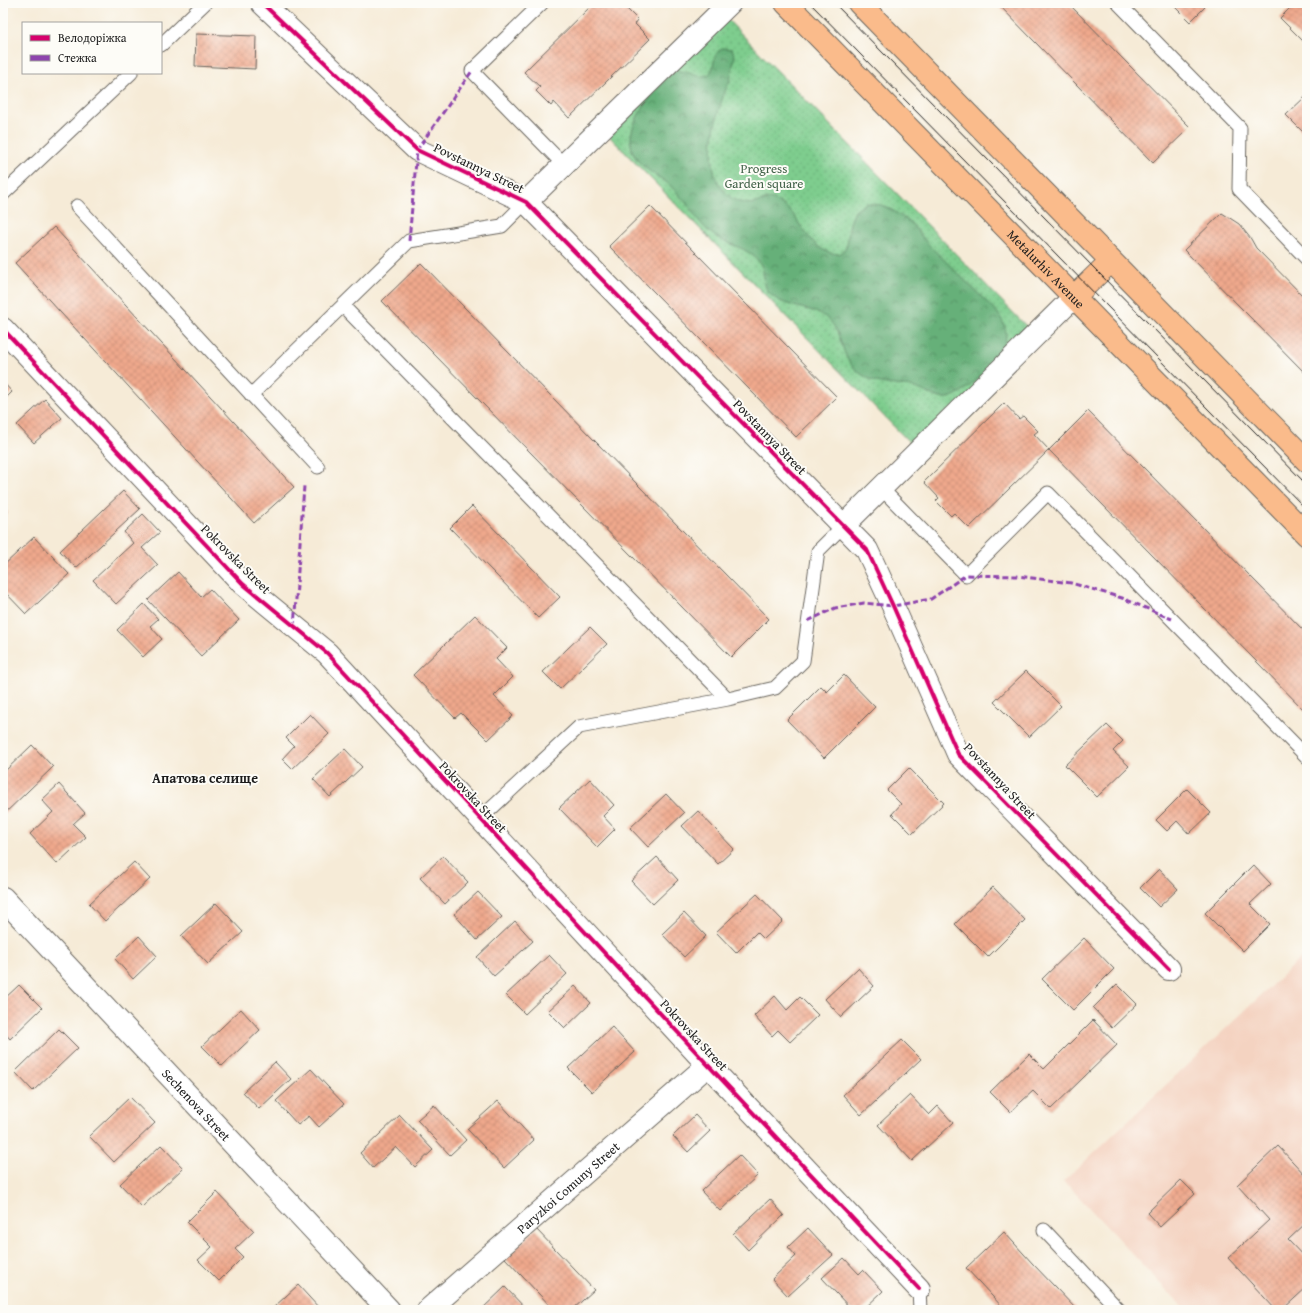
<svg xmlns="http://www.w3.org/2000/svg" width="1310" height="1313" font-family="'Gentium Book Plus',serif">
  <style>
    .built { fill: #f4d3c1 }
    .grass { fill: url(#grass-dots); stroke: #4d7455 }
    .forest { fill: url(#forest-crowns); stroke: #41664a }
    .building { fill: url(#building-cross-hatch) }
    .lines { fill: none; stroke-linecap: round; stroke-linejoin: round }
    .service-casing { stroke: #68645d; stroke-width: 15 }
    .minor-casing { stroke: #68645d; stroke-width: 24 }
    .primary-casing { stroke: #68645d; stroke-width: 24 }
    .service { stroke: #fff; stroke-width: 13 }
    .minor { stroke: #fff; stroke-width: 22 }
    .primary { stroke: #fabb8b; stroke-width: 22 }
    .tram { stroke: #1c1c1c; stroke-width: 1 }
    .quiet { stroke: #8e44ad; stroke-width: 3; stroke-dasharray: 6 3; stroke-linecap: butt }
    .cycleway-casing { stroke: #fdfcf7; stroke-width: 6 }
    .cycleway { stroke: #d6006c; stroke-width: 4 }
    .labels { text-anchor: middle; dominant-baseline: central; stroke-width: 4; stroke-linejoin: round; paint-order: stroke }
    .street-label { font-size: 13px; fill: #1c1c1c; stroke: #fdfcf7 }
    .park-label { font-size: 13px; fill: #43634a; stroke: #fdfcf7 }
    .neighbourhood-label { font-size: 14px; font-weight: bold; fill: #1c1c1c; stroke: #fdfcf7 }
  </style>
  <defs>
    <pattern id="grass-dots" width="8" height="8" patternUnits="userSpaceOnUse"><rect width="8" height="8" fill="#7ecd8e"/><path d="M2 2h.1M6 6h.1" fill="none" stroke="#6caf7a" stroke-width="1.8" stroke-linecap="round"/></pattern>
    <pattern id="forest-crowns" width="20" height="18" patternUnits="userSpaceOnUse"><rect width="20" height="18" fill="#66b079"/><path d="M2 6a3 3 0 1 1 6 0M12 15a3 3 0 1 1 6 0" fill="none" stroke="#538e62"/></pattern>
    <pattern id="building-cross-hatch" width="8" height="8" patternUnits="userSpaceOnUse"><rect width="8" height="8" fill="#efa88c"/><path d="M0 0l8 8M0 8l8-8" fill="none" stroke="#cc9078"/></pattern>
  </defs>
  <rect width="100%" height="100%" fill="#fdfcf7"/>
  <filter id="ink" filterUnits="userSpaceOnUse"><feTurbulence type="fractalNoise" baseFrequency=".025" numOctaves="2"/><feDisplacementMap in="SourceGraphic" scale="8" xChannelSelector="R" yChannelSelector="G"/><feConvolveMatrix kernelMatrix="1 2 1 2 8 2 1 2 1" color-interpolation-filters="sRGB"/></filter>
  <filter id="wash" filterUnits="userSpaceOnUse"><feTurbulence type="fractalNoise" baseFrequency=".012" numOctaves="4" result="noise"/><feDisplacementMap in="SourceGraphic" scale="16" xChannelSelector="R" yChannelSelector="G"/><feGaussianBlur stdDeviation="0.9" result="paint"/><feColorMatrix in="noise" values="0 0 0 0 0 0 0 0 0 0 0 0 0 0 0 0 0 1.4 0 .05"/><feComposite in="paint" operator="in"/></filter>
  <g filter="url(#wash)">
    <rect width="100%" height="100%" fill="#f6ebd7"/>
    <!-- built -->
    <path class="built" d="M1307,952V1310H1185L1064,1181Z"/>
    <!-- grass -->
    <path class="grass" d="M724,16L1032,332L915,448L605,132Z"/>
    <!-- forest -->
    <path class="forest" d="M722,48L732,49L735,56C733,64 732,72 730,80C727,87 724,93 722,100C713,125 704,171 725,192C729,196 734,201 740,202C764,210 765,185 792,213C796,217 798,223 802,228C812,241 824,257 842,253L847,245L850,223L855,211L866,203L881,205L892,210L911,223L928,244L997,312C1002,320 1006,326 1006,335C1006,355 967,394 948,398C937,400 927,392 918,389C904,384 890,386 877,382C864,378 851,368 846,356C841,344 839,331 830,321C817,306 786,310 770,294C759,282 770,268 752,255C741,246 727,244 715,236C699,226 693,209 680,196C676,191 671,186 666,182C652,172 633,164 631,144C628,118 658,88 674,72C686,68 694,78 705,76C718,73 709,56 722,48Z"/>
    <g id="blocks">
      <!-- building -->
      <path class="building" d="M594,3H614L619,9L623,5L638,20L635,24L650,39L569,118L554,102L551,106L536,91L540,87L524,72Z
        M997,3H1068L1190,127L1153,163Z
        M1171,3H1200L1205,7L1190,22Z
        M1295,3L1307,4V43L1306,44L1280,18Z
        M196,34L256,36L255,69L195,66Z
        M1307,95V136L1286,115Z
        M650,206L837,397L796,437L609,246Z
        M1222,213L1239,224L1251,239L1256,248L1307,300V375L1184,250Z
        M54,227L294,487L254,523L15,263Z
        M421,263L769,619L731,657L382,301Z
        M3,382L12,392L3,401Z
        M45,399L62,418L34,443L17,425Z
        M1004,403L1019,419L1023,416L1038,431L1034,434L1049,450L969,528L954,513L951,516L936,501L939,498L924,482Z
        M1088,411L1307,634V713L1049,450Z
        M123,491L140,509L76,568L60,551Z
        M472,506L560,597L538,618L450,528Z
        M3,507L8,513L3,518Z
        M143,514L160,532L142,548L158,565L116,604L93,580L133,543L124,532Z
        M34,537L69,574L26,614L3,590V566Z
        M178,572L201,597L210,589L239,620L201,656L148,600Z
        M144,604L158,619L150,626L162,639L143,657L117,630Z
        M475,615L507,648L496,659L513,677L494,696L513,716L488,740L461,713L455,718L413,675Z
        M590,627L607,644L560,689L543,672Z
        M1026,671L1061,706L1029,737L994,702Z
        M844,675L875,707L824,758L787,720L821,686L827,692Z
        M310,714L329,734L292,769L282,759L294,746L286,738Z
        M1107,725L1123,741L1113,751L1129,766L1097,797L1065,765Z
        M32,745L53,767L3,815V773Z
        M345,749L362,767L330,797L313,779Z
        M909,768L944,803L912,834L892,814L901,804L887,790Z
        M590,779L614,805L603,816L615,829L597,847L559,808Z
        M59,784L85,813L73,824L86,837L57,864L30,834L53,812L42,800Z
        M1187,789L1211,813L1189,834L1177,821L1167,831L1156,820Z
        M666,794L684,813L648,847L630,828Z
        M698,811L734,849L718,864L682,826Z
        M443,856L468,882L445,904L420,878Z
        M657,857L678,880L653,904L631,881Z
        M134,862L150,879L105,921L89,904Z
        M1253,865L1271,884L1250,904L1270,924L1243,951L1205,913Z
        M1159,869L1178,889L1159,907L1140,888Z
        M993,887L1025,920L988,957L955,924Z
        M478,892L502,917L477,940L454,914Z
        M757,894L783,921L764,939L757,932L736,953L716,932Z
        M216,903L243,932L208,964L181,936Z
        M684,913L706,936L684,957L662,934Z
        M515,921L533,941L494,976L477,957Z
        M139,936L157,956L133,979L115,959Z
        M1084,938L1114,969L1073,1010L1042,979Z
        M549,955L567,974L525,1014L506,995Z
        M858,968L874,986L841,1017L825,999Z
        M1117,984L1137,1004L1112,1028L1093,1008Z
        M19,985L42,1008L10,1039L3,1031V1000Z
        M575,986L591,1003L565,1028L548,1011Z
        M775,996L787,1010L800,997L818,1015L790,1042L778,1030L772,1036L754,1016Z
        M241,1009L260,1030L222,1066L202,1046Z
        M1093,1020L1117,1045L1051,1109L1033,1091L1010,1112L990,1092L1029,1054L1044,1069Z
        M612,1027L635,1052L592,1092L568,1068Z
        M59,1029L78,1048L33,1091L15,1072Z
        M902,1040L921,1059L861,1115L843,1095Z
        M275,1062L291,1079L259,1109L243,1092Z
        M311,1069L344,1104L319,1127L309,1116L298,1125L276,1101Z
        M910,1095L929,1115L938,1106L953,1123L912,1161L878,1125Z
        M130,1097L155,1123L114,1162L89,1136Z
        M498,1101L534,1140L504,1168L467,1129Z
        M434,1105L466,1140L450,1155L417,1120Z
        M400,1115L433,1150L415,1167L396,1147L373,1168L360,1153Z
        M695,1115L710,1131L688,1152L673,1136Z
        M161,1145L183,1168L142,1207L120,1184Z
        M1278,1146L1307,1177V1222L1288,1240L1307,1260V1287L1282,1310H1276L1228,1258L1269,1220L1237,1185Z
        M739,1155L758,1175L720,1211L701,1191Z
        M1181,1180L1195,1194L1160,1227L1147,1213Z
        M217,1192L254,1231L235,1249L243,1257L219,1281L198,1260L212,1247L187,1222Z
        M770,1199L784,1215L748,1250L733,1234Z
        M808,1228L833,1255L788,1296L772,1279L796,1256L788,1247Z
        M536,1229L594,1290L572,1310H554L505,1258Z
        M1004,1232L1033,1264L1077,1310H1005L966,1268Z
        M844,1258L859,1274L863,1270L883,1291L863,1310H852L822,1278Z
        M298,1285L320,1309L319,1310H277L274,1307Z
        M505,1287L527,1310H481Z"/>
    </g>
  </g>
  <g filter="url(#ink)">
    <use href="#blocks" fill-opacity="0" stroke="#68645d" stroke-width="1"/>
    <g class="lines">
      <!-- service casing -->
      <g class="service-casing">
        <path id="service" d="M542,3L472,71L564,165
          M1118,3L1240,128L1239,189L1307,259
          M161,45L205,3
          M3,194L131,73
          M77,206L318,467
          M343,306L728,699
          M251,395L409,241L502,226L526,202
          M881,488L966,575L1048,493L1307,757
          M480,819L579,727L728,699L775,688L803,661L818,551L843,526
          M1044,1230L1119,1310
          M919,1289L920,1310"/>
      </g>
      <!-- minor casing -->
      <g class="minor-casing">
        <g id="minor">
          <path d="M262,3L417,150L526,202L867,550L893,606L958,754L1169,969"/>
          <path d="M526,202L730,3"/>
          <path d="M3,329L243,584L327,653L708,1065L919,1289"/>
          <path d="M843,526L1074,297"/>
          <path id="s1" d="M3,898L389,1310"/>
          <path id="s2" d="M428,1310L708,1065"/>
        </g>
      </g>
      <!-- primary casing -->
      <g class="primary-casing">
        <g id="primary">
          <path id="s3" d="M786,3L1307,535"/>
          <path d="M859,3L1307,461"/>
          <path d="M1074,297L1111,261"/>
        </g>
      </g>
      <!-- service -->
      <use href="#service" class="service"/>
      <!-- minor -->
      <use href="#minor" class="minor"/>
      <!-- primary -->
      <use href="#primary" class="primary"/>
      <!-- tram -->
      <path class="tram" d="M810,3L1307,510
        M834,3L1307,485"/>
      <!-- quiet -->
      <path class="quiet" d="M409,241L417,150L472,71
        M808,621L835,608L864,603L893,606L931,599L966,575L1017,576L1071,583L1122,598L1172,619
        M294,627L304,486"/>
      <!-- cycleway casing -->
      <g class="cycleway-casing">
        <path id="cycleway" d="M262,3L417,150L526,202L867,550L893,606L958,754L1169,969
          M3,329L243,584L327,653L708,1065L919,1289"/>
      </g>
      <!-- cycleway -->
      <use href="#cycleway" class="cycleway"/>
    </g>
  </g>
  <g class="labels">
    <!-- street labels -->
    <g class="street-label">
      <text transform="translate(479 168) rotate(26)">Povstannya Street</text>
      <text stroke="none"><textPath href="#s3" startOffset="372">Metalurhiv Avenue</textPath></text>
      <text transform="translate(770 437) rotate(46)">Povstannya Street</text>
      <text transform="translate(236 559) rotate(45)">Pokrovska Street</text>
      <text transform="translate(1000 781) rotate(47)">Povstannya Street</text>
      <text transform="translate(473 797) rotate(47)">Pokrovska Street</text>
      <text transform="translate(694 1035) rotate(47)">Pokrovska Street</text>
      <text stroke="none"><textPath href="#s1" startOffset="283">Sechenova Street</textPath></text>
      <text stroke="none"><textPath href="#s2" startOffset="186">Paryzkoi Comuny Street</textPath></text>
    </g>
    <!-- park labels -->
    <g class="park-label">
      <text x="764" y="168">Progress<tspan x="764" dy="15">Garden square</tspan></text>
    </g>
    <!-- neighbourhood labels -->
    <g class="neighbourhood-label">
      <text x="205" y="778">Апатова селище</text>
    </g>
  </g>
  <!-- margin -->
  <rect width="1310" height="1313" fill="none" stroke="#fdfcf7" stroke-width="16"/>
  <!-- legend -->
  <rect x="22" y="22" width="140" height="52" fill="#fdfcf7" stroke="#a3a29f"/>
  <rect x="30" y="35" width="20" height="6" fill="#d6006c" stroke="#a3a29f"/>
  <text x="58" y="42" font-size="12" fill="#1c1c1c">Велодоріжка</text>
  <rect x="30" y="55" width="20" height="6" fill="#8e44ad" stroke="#a3a29f"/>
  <text x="58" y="62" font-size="12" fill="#1c1c1c">Стежка</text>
</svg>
